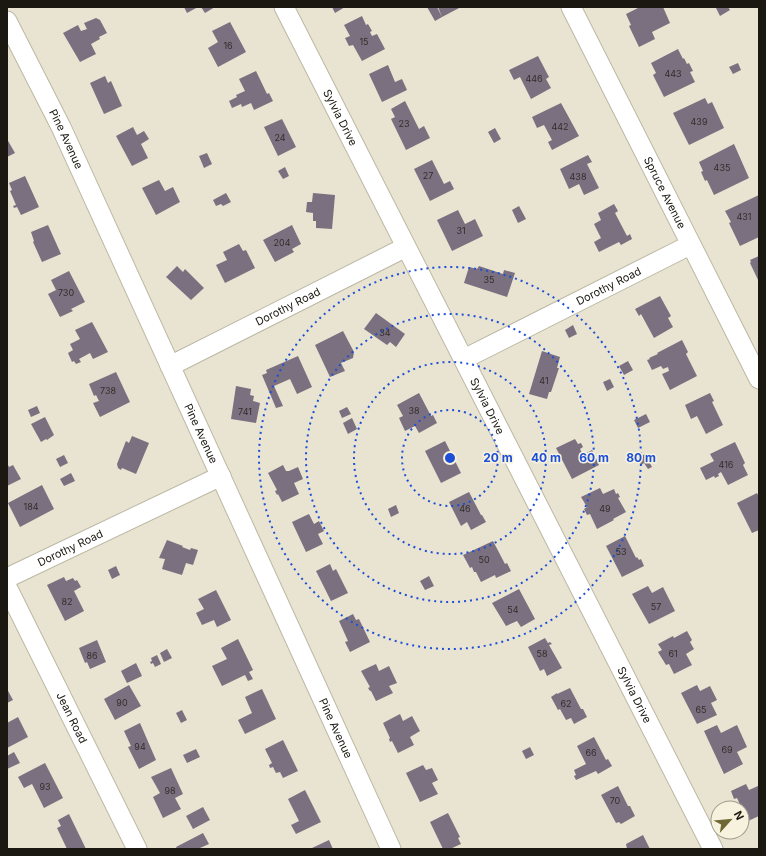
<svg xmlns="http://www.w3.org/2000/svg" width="766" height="856" font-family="Inter,sans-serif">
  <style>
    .building { fill: #7a707f }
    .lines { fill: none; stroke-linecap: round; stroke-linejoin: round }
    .street-casing { stroke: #bcb8a5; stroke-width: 21 }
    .street { stroke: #fff; stroke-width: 19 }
    .ring { fill: none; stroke: #1d4ed8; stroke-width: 2; stroke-dasharray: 2 4 }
    .labels { text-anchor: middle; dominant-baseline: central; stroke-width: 3; stroke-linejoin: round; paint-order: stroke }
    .number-label { font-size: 9px; fill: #322e2c }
    .street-label { font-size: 11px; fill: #1a1811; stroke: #f6f2de }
    .centre { fill: #1d4ed8; stroke: #f6f2de; stroke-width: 2 }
    .ring-label { font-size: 12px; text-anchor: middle; font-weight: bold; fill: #1d4ed8; stroke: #f6f2de; stroke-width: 3; stroke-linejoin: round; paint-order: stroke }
  </style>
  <rect width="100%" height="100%" fill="#e8e4d1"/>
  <!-- building -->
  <path class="building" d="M184,7H198L187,13Z
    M201,7H215L205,13Z
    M332,7H345L335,13Z
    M427,7H437L442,17L435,21Z
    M438,7H461L442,17Z
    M640,7H663L670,23L652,32L655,39L639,47L629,26L631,25L626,14Z
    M718,7H728L730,10L720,16L716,8Z
    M362,16L366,25L368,24L372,31L370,32L372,36L377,34L385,49L362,61L353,45L349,46L345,38L350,36L344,25Z
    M96,18L100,20L107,33L99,37L100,39L91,44L96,54L80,62L63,33L78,25L81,31L87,29L84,23Z
    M230,22L246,52L218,67L208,48L218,42L212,31Z
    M678,49L683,59L684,58L687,64L689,63L693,71L690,72L695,82L664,97L653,75L656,73L651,63Z
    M538,56L549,77L546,79L551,88L531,99L520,77L514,80L509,70Z
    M738,63L741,70L733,74L729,67Z
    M388,65L395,82L402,79L407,90L382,102L369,74Z
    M256,71L267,94L269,93L273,101L254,110L251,103L242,107L241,104L232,108L229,101L237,97L236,95L245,91L239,79Z
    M105,76L108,83L111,81L122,106L104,114L90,83Z
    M705,98L708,104L712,102L724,128L689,145L673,113Z
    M405,101L419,129L424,126L430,138L406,150L391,119L395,117L391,109Z
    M561,103L579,136L552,150L548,142L552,140L544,125L537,128L532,117Z
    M282,119L296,147L278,156L264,127Z
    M133,127L137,135L144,131L149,139L141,144L148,158L132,166L116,136Z
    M495,128L501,139L494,143L488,132Z
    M7,139L15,153L7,157Z
    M734,144L749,178L714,195L707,180L705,181L701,172L703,171L699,162Z
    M207,153L212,164L204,168L199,156Z
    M588,155L592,162L587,164L599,188L584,195L579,184L569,189L560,169Z
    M432,160L444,184L450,181L454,189L430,201L414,169Z
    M285,167L289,176L283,179L278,171Z
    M25,176L39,207L21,215L17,207L14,208L13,206L16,205L10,191L12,190L9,183Z
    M159,180L165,191L173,187L180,202L156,215L142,188Z
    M226,193L231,202L223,206L221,204L216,206L213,200Z
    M313,193L335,195L332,229L316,228V221H313V213L306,212L307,202H312Z
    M759,195V237L740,246L729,223L731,222L725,211Z
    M614,204L618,211L615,213L627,236L630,234L632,239L621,245L619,242L599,252L594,242L601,238L594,224L601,220L598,213Z
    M519,206L526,219L518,223L512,210Z
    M458,210L465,224L475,219L483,236L452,251L437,220Z
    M48,225L61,254L42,262L33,242L34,241L31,232Z
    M292,225L301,244L292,249L294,252L275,262L263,240Z
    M239,244L243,251L246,250L255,268L225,283L216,265L227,260L223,252Z
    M759,256V282L750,263L751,262L750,260Z
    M177,266L183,272L185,269L204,288L191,300L166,277Z
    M479,266L503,274L504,270L515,273L507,297L464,283L469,267L477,269Z
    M69,271L85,302L71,309L73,311L60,317L48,294L56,290L51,280Z
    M660,296L671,316L668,318L673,327L654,338L641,314L639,316L635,309Z
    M376,313L405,334L396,347L390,342L387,345L364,329Z
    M92,322L108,352L93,359L90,353L79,359L81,362L76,364L74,361L72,362L68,353L73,350L70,344L80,339L75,330Z
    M573,325L577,334L569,338L565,330Z
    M343,331L354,352L353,358L341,363L345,371L330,377L315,345Z
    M682,340L688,352L686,354L697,376L670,390L662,374L669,371L668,367L663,369L661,366L652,370L647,360L650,359L649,358L658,354L657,353Z
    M542,351L560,357L557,368H559L551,392H549L547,399L529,394Z
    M298,356L312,387L297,394L290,379L274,386L283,406L276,408L262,375L267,373L266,370Z
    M628,361L633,370L624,375L619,366Z
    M116,372L130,402L100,417L93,403L99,401L96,395L94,396L89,384Z
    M610,379L614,387L607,391L603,382Z
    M236,386L251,389L250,395L254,396L253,401L260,403L256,423L231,419Z
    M419,393L431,416L433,415L437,423L419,433L415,426L405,431L399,418L403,416L397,405Z
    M710,393L714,401L712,402L723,425L706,434L697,416L691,419L685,405Z
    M37,406L40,413L31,417L28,410Z
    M347,407L351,414L342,418L339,411Z
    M646,414L650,422L638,428L634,420Z
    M45,417L54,435L47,440L46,439L41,442L31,424Z
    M352,418L357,429L348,434L343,423Z
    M132,436L149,443L136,474L122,468L121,470L118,468L117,464L126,441L129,443Z
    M575,439L578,444L581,443L583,447L580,449L583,455L592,450L599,465L572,479L556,448Z
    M445,441L461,473L441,483L425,451Z
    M735,442L745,463L743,465L748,475L728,485L721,472L718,474L719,476L715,478L714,476L706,480L700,468L714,461L710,454Z
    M645,454L652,467L648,469L644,463L641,465L638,458Z
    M64,455L68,463L60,467L56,459Z
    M7,463L9,467L13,465L21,479L7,486Z
    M283,465L286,471H289L298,467L303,479L294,483L299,494L282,502L278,494L277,495L275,491L277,490L268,473Z
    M71,473L75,481L64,486L60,479Z
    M42,485L54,509L20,527L8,503Z
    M600,488L603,494L614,489L616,494L618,493L620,497L618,498L626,512L613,519L614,520L597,529L590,514L587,515L584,509L587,507L581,497Z
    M469,492L481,515H482L486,522L471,530L467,522L461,526L449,502Z
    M757,493L759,497V530L752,533L737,503Z
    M396,505L399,513L391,517L388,509Z
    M309,514L314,524L319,521L324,531L318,534L323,544L306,552L292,522Z
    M625,536L636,558L637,557L639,560L641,559L644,566L622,577L606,546Z
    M167,540L183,546L182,547L190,550L191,548L198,550L193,565L186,563L182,575L162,569L165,559L159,558Z
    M493,541L505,564L507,563L511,571L496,578L495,575L481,582L476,572H474L472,567L470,568L463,555Z
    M330,564L333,571L336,569L348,593L331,601L316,571Z
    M116,566L120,575L112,579L108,570Z
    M429,576L434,586L425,590L420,581Z
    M64,577L66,581L73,578L75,581L77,580L81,587L74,591L84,611L65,621L47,585Z
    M648,586L652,593L663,587L675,611L649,624L632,594Z
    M519,589L535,619L521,627L517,621L506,626L492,603Z
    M216,590L231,620L217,627L214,620L202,625L196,613L204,609L198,599Z
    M353,614L356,620L359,619L370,642L350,652L345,642L348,641L339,621Z
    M687,631L692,640L690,642L694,649L686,654L692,665L674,674L669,664L666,665L658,652L662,650L658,644L673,636L674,638Z
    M545,638L548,643L550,642L552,644L549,645L562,668L547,676L544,669L540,671L528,647Z
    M238,639L253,670L249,672L253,679L248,681L245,675L222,686L212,666L227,659L221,648Z
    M97,640L106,662L90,669L87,662L85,663L79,648Z
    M167,649L172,658L164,662L160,653Z
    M157,655L161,664L155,667L153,663L151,664L150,662L152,661L151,658Z
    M136,663L142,676L127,683L121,671Z
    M376,664L379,671L389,666L397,683L389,686L393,693L376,701L371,691H370L368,688L370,687L361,671Z
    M129,685L141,706L115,720L104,699Z
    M697,685L700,691L710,686L717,700L711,703L717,715L697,724L681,693Z
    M570,688L581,709H583L587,717L574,724L571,718L566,720L560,709L558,710L551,697L557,693V694Z
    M7,689L13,700L7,703Z
    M262,689L276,719L245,734L238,720L252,713L245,697Z
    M182,710L187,720L181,723L176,713Z
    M400,714L403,721L412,716L420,731L410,737L414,745L398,753L392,741L390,742L389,739L390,738L383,723Z
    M18,717L28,737L7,748V723Z
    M140,723L156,760L139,769L128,747L131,746L124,731Z
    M717,725L721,733L737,725L747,747L737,752L743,764L724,774L704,731Z
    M594,737L606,760L608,759L612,766L598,774L596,771L576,780L574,776L576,775L574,770L586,764L577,746Z
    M283,740L298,771L283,778L280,772L276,773L273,767L270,768L269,765L272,763L265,749Z
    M530,747L534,755L526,759L522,751Z
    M196,749L200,757L187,763L183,755Z
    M14,752L20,763L7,769V756Z
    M45,763L63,798L44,808L32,784L24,788L18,777Z
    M423,765L426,770L432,768L438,780L432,783L438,794L420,802L406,773Z
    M171,768L183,794L175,798L181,809L163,818L153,797L160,793L151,777Z
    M746,784L749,790L758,786L759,788V816L748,821L737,798L734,799L731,791Z
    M618,786L628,806H630L635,816L621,824L619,822L616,823L601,795Z
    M305,790L321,822L296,834L291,825L299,821L288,799Z
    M203,807L210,820L193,829L186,816Z
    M448,813L460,837L458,838L461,844L450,849H443L430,822Z
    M69,814L86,849H67L57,828L61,826L58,820Z
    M203,833L209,844L200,848L201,849H177L176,847Z
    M643,835L650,849H627L626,844Z
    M329,840L333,849H312V848Z"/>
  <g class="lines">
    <!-- street casing -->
    <g class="street-casing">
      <g id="street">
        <path id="s1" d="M284,7L713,849"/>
        <path id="s2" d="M571,7L759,379"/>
        <path id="s3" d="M7,21L61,127L391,849"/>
        <path id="s4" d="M464,359L690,245"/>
        <path id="s5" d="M170,366L406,247"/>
        <path id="s6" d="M7,578L221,476"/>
        <path id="s7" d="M7,587L137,849"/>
      </g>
    </g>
    <!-- street -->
    <use href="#street" class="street"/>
  </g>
  <!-- distance rings -->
  <g class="ring">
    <circle cx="450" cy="458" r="48"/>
    <circle cx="450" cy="458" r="96"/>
    <circle cx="450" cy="458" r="144"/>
    <circle cx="450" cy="458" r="191"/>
  </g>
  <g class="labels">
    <!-- number labels -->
    <g class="number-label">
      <text x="364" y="41">15</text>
      <text x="228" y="45">16</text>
      <text x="673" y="73">443</text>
      <text x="534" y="78">446</text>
      <text x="699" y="121">439</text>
      <text x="404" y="123">23</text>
      <text x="560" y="126">442</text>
      <text x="280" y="137">24</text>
      <text x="722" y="167">435</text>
      <text x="428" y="175">27</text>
      <text x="578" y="176">438</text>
      <text x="744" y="216">431</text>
      <text x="461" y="230">31</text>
      <text x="282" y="242">204</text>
      <text x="489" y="279">35</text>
      <text x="66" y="292">730</text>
      <text x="385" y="332">34</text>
      <text x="544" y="380">41</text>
      <text x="108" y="390">738</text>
      <text x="414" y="410">38</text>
      <text x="245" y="411">741</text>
      <text x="726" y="464">416</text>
      <text x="31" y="506">184</text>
      <text x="465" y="508">46</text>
      <text x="605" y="508">49</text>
      <text x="621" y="551">53</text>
      <text x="484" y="559">50</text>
      <text x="67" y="601">82</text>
      <text x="656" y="606">57</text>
      <text x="513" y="609">54</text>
      <text x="542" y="653">58</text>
      <text x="673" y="653">61</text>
      <text x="92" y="655">86</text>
      <text x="122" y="702">90</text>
      <text x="566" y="703">62</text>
      <text x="701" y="709">65</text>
      <text x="140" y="746">94</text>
      <text x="727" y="749">69</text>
      <text x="591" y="752">66</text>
      <text x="45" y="786">93</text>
      <text x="170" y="790">98</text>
      <text x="615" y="800">70</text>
    </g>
    <!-- street labels -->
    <g class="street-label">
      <text stroke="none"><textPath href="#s1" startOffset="124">Sylvia Drive</textPath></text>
      <text stroke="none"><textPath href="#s3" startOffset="132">Pine Avenue</textPath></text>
      <text stroke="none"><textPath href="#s2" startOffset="208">Spruce Avenue</textPath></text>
      <text stroke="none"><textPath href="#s4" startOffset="162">Dorothy Road</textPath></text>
      <text stroke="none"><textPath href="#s5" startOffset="132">Dorothy Road</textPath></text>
      <text stroke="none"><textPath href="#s1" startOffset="448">Sylvia Drive</textPath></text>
      <text stroke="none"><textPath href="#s3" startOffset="456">Pine Avenue</textPath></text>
      <text stroke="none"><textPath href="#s6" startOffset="70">Dorothy Road</textPath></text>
      <text stroke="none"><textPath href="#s1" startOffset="772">Sylvia Drive</textPath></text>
      <text stroke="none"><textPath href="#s7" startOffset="146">Jean Road</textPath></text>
      <text stroke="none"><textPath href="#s3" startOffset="780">Pine Avenue</textPath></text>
    </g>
  </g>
  <circle cx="450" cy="458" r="6" class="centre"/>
  <g class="ring-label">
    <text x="498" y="462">20 m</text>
    <text x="546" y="462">40 m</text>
    <text x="594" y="462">60 m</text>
    <text x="641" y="462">80 m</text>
  </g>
  <!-- border -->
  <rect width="766" height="856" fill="none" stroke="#1a1811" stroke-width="16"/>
  <!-- north arrow -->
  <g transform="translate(730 820) rotate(63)"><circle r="19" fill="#f6f2de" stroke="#9e9b8c"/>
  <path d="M0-3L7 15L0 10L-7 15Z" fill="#6f6734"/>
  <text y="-6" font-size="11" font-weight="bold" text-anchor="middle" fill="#1a1811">N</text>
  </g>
</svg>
